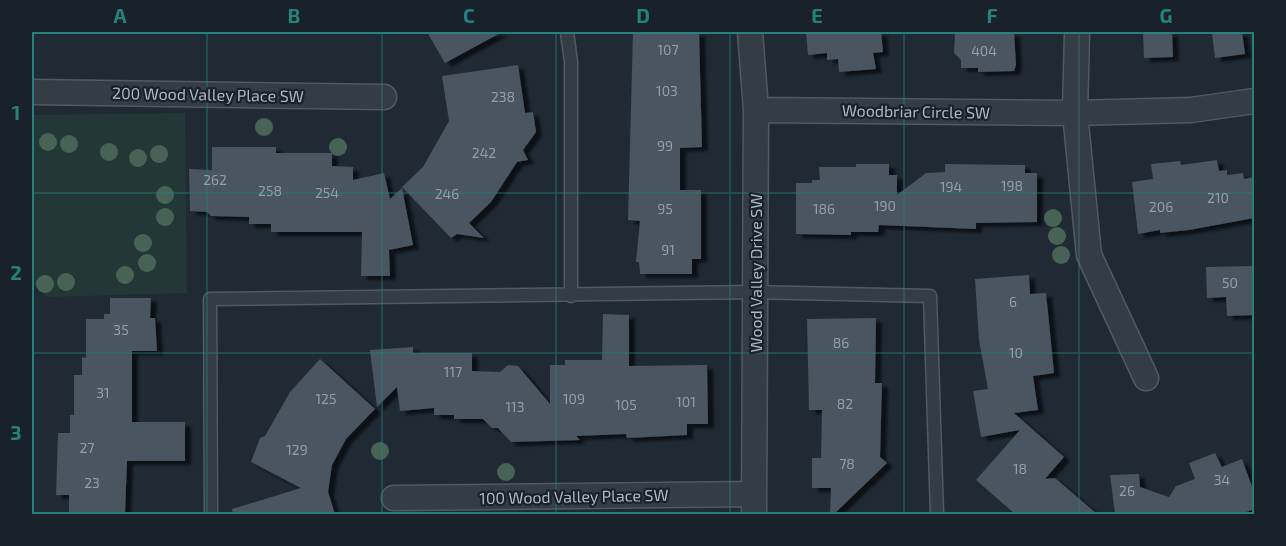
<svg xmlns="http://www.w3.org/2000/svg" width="1286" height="546" font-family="'Exo 2',sans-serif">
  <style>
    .green { fill: #233737 }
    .building { fill: #495461; filter: url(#shadow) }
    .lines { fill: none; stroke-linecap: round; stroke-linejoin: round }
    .service-casing { stroke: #515a64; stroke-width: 15 }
    .minor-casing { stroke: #515a64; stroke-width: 27 }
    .service { stroke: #343c46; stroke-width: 12 }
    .minor { stroke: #343c46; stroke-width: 24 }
    .tree { fill: #476355 }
    .grid { fill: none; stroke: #27807b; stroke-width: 1.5; stroke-opacity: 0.55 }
    .labels { text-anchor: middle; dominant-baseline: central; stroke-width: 4.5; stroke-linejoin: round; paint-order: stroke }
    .number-label { font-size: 14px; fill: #959eaa }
    .street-label { font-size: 16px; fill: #aeb7c3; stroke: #19212a }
    .neatline { fill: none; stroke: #27807b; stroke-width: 2 }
    .grid-label { font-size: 20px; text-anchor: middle; font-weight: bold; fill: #27807b }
  </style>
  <defs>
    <filter id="shadow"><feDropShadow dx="6" dy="4" stdDeviation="1.5" flood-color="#0009"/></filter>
  </defs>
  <rect width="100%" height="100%" fill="#202a35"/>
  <!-- green -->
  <path class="green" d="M185,113L187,293L47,297L32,284V115Z"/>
  <!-- building -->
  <path class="building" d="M427,32H502L445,63Z
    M633,32H699L702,147L680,148V190H701V259H692V274H640L639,262H636L640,221L628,220Z
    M806,32H881L883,52L873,53L876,69L839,72L838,59L827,60V53L808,55Z
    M955,32H1014L1016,65L1014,71L978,72V68H961V60L954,53Z
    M1143,32H1172L1173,57L1144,58Z
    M1212,32H1242L1245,54L1215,58Z
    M518,65L525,113L533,112L536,132L523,150L528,160L517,162L491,202L469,223L484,238L457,234L451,238L402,187L423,167L449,121L442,76Z
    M212,147H276V153H332V166L353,167V180L384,173L390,199L402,188L413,245L389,250L390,276H361L362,232H271V224H249V217L211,216L207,212L190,211L189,169L212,170Z
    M1217,160L1219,171L1227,170V175L1243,173L1244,179L1254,177V218L1189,230L1160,233V230L1138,234L1132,182L1153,179L1151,164L1180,161L1181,165Z
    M856,164H889V175H897V195L926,173L945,172V164L1025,165V173H1037V222L976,223V229L879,225L878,232H851V235L796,234V183H812V180H820L819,167H856Z
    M1254,266V315L1227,316L1226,297L1207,298L1206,267Z
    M1029,275L1030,294L1046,293L1054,373L1033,376L1038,410L1014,413L1064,457L1045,479L1055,478L1097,514H1015L976,480L1020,430L981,437L973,391L988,389L979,340L975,279Z
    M110,298H151L150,318H155L157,351H132V422H185V461H127L125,513H69V495H56L58,433H70V415H74V375H82V357L86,358V319H104V314H110Z
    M603,314L629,315V366L707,365L708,424H687V435L627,438L626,434L576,436L580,440L511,442L498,428H492L483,419H454V415H434V408L400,411L397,387L377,407L370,350L413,347V353H472V371L500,372L508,365L518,366L550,404V365H565V360H602Z
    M876,318L875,383H882L880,457L887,463L834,514H830L831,488H812V458H821L822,410H809L807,319Z
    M320,359L375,409L346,439L332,465L328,492L335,514H233L232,509L301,488L251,462L260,438L265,436L290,392Z
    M1215,453L1222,467L1242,459L1254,492V509L1241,514H1115L1110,475L1139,474L1140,487L1169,497L1176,486L1195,479L1189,463Z"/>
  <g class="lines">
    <!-- service casing -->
    <g class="service-casing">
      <path id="service" d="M567,32L571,62V296
        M211,514L210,299L754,292L930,296L937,514"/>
    </g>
    <!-- minor casing -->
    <g class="minor-casing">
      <path id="minor" d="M750,32L756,110L754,514
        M1077,32L1075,113L1089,255L1146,378
        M32,92L384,97
        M756,110L1075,113L1191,110L1254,101
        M394,498L754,494"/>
    </g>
    <!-- service -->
    <use href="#service" class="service"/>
    <!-- minor -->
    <use href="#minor" class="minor"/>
  </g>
  <!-- trees -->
  <g class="tree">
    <circle cx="264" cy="127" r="9"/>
    <circle cx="48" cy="142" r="9"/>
    <circle cx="69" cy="144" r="9"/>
    <circle cx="338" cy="147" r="9"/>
    <circle cx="109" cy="152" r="9"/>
    <circle cx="159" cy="154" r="9"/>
    <circle cx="138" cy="158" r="9"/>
    <circle cx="165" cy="195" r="9"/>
    <circle cx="165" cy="217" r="9"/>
    <circle cx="1053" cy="218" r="9"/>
    <circle cx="1057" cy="236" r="9"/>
    <circle cx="143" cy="243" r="9"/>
    <circle cx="1061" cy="255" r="9"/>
    <circle cx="147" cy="263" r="9"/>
    <circle cx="125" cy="275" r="9"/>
    <circle cx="66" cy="282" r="9"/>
    <circle cx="45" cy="284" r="9"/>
    <circle cx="380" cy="451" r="9"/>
    <circle cx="506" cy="472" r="9"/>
  </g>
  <!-- grid -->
  <path class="grid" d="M207,32V514M382,32V514M556,32V514M730,32V514M904,32V514M1079,32V514M32,193H1254M32,353H1254"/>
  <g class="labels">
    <!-- number labels -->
    <g class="number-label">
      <text x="668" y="49">107</text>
      <text x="984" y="50">404</text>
      <text x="667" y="90">103</text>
      <text x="503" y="96">238</text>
      <text x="665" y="145">99</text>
      <text x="484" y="152">242</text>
      <text x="215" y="179">262</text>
      <text x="1012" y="185">198</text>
      <text x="951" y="186">194</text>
      <text x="270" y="190">258</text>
      <text x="327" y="192">254</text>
      <text x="447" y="193">246</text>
      <text x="1218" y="197">210</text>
      <text x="885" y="205">190</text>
      <text x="1161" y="206">206</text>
      <text x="665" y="208">95</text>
      <text x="824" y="208">186</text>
      <text x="668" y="249">91</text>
      <text x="1230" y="282">50</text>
      <text x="1013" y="301">6</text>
      <text x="121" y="329">35</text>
      <text x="841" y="342">86</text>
      <text x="1016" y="352">10</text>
      <text x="453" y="371">117</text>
      <text x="103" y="392">31</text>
      <text x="326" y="398">125</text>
      <text x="574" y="398">109</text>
      <text x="686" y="401">101</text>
      <text x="845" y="403">82</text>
      <text x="626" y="404">105</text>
      <text x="515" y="406">113</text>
      <text x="87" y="447">27</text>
      <text x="297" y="449">129</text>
      <text x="847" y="463">78</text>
      <text x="1020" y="468">18</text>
      <text x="1222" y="479">34</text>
      <text x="92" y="482">23</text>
      <text x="1127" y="490">26</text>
    </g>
    <!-- street labels -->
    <g class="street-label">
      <text transform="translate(208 94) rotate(1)">200 Wood Valley Place SW</text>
      <text transform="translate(916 111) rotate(1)">Woodbriar Circle SW</text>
      <text transform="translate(755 273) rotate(-90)">Wood Valley Drive SW</text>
      <text transform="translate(574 496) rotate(-1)">100 Wood Valley Place SW</text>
    </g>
  </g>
  <!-- border -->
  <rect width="1286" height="546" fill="none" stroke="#19212a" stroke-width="66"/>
  <rect x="33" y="33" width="1220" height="480" class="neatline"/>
  <g class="grid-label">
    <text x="120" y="23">A</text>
    <text x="294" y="23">B</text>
    <text x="469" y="23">C</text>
    <text x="643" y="23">D</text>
    <text x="817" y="23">E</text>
    <text x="992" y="23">F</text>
    <text x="1166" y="23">G</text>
    <text x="16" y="120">1</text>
    <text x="16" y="280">2</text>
    <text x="16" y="440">3</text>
  </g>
</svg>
